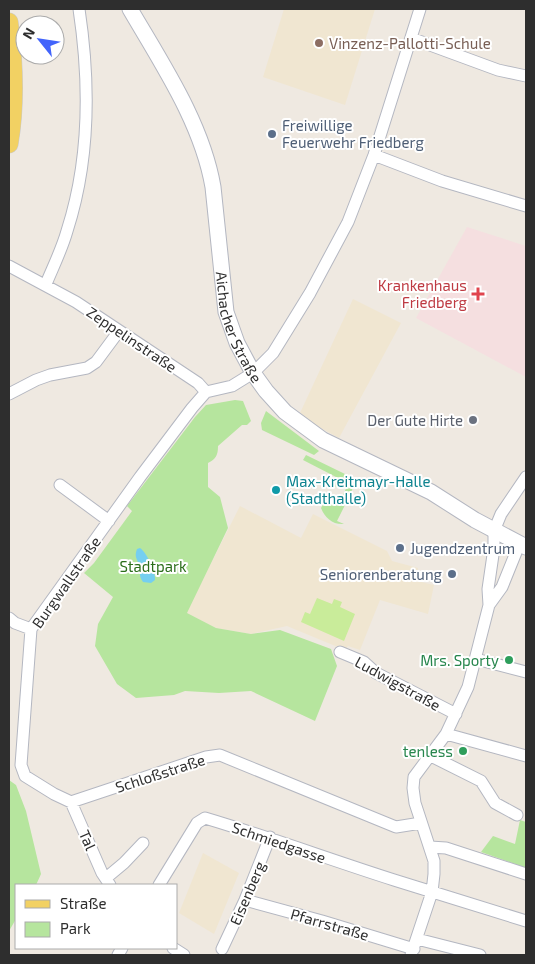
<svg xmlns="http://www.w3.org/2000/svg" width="535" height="964" font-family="'Exo 2',sans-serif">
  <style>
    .education { fill: #f0e6d1 }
    .medical { fill: #f5dfe0 }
    .green { fill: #b6e59e }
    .pitch { fill: #c9ec9a }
    .water { fill: #75cff0 }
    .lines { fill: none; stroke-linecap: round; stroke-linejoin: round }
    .street-casing { stroke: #b4b7c1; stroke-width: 13 }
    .secondary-casing { stroke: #b4b7c1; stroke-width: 17 }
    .primary-casing { stroke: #c9c9c9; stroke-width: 19 }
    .street { stroke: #fff; stroke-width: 11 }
    .secondary { stroke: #fff; stroke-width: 15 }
    .primary { stroke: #f2d163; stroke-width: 18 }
    .education-dot { fill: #8d6e63; stroke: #fff; stroke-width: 2 }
    .service-dot { fill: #5c6f8a; stroke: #fff; stroke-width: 2 }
    .health-dot { fill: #e0444e; stroke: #fff; stroke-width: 2 }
    .worship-dot { fill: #6b7280; stroke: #fff; stroke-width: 2 }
    .culture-dot { fill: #0f9aa8; stroke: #fff; stroke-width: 2 }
    .leisure-dot { fill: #2e9e5b; stroke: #fff; stroke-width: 2 }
    .labels { text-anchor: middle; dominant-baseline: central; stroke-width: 4; stroke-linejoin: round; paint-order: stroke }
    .education-label { font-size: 15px; fill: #785e54; stroke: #fff; text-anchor: start }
    .service-label { font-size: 15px; fill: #4e5e75; stroke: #fff; text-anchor: start }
    .health-label { font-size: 15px; fill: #be3a42; stroke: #fff; text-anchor: end }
    .street-label { font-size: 15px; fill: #2e2e2e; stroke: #fff }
    .worship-label { font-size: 15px; fill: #5b616d; stroke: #fff; text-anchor: end }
    .culture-label { font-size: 15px; fill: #0d838f; stroke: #fff; text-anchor: start }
    .park-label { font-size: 15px; fill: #2c6e1b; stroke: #fff }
    .leisure-label { font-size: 15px; fill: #27864d; stroke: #fff; text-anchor: end }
  </style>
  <rect width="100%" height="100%" fill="#efe9e1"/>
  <!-- education -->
  <path class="education" d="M284,9H375L345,105L263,77Z
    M353,299L401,323L339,438L317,426L300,413Z
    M240,506L301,538L313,514L387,551L392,561L418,568L417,581L434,585L428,614L380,600L360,650L348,646L345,650L287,626L251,634L216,628L186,613Z
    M203,853L239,873L214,934L179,913Z"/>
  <!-- medical -->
  <path class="medical" d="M467,227L526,246V377L416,318Z"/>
  <!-- green -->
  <path class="green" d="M235,400L243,401L251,421L247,425H242L218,446C218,455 216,459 208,463V487L220,497L228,528L187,613L216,628L251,634L280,630L331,649L337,666L315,721L251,691L219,693L185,691L174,695L136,698L117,684L95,646L98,624L113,597L84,573L94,563L132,511L127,506L195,417L206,405Z
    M266,411L319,451L314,455L262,430L261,423Z
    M306,455L345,474L346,478L341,489L332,485L336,477L303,460Z
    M354,479L360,480L363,485L361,489L354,486L348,498L355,502L353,506L346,503L337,521L344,524C333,525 325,518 321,508L327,497L339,502L348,485Z
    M9,780L16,785L26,811L41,874L36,885H16V919L9,931Z
    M520,820L526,822V868L481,852L493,836L515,844Z"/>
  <!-- pitch -->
  <path class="pitch" d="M317,598L332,604L334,599L342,602L340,607L355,614L344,641L301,622L305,612L310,614Z"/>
  <!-- water -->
  <path class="water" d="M140,548C147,553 156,572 155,580L151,583L143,582C138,575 141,572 139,565C137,558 134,557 137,549Z"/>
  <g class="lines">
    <!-- street casing -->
    <g class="street-casing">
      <path id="street" d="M411,38L498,70L526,76
        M374,155L442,181L526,206
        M9,266L76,302L198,383L206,392
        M46,284C53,267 62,249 67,231C90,160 90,82 79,9
        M206,392L192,408L140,477L31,629L21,765L25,776L54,794L71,802L206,757L220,755L396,827L421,823
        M206,392L232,386L253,373L273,353L310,293L348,222L374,155L420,9
        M9,394L36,380L50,375L87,368L96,362L119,331
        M60,485L109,521
        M489,605L502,587L519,545
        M9,618L15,623L31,629
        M340,652L364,662L376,673L456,714
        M476,659L526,672
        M446,734L526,756
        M431,756L481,781L495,803L517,815
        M71,802L102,873L110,885
        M430,847L446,848L526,874
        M106,878L124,863L143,843
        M159,885L197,823L205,818C269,837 331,860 394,880C438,894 482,907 526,921
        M245,900L322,921L414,949
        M417,939L480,955
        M173,948L184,955
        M222,949L245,900L270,837
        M118,955L122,948
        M411,955L432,892L434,874V861L415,803L413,788L414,777L446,734L468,687L489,605L488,589L494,548V531L501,514L526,477"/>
    </g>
    <!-- secondary casing -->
    <g class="secondary-casing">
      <g id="secondary">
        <path id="s1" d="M130,9C162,64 202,123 213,187L226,312L237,343L253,373L266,391L285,412L323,440L431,492L475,520L526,547"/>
      </g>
    </g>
    <!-- primary casing -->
    <g class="primary-casing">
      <path id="primary" d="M9,22C14,62 16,104 9,144"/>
    </g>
    <!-- street -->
    <use href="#street" class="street"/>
    <!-- secondary -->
    <use href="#secondary" class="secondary"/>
    <!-- primary -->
    <use href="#primary" class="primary"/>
  </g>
  <!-- markers -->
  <circle class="education-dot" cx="319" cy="43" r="5"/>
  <g class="service-dot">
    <circle cx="272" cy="134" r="5"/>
    <circle cx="400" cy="548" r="5"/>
    <circle cx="452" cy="574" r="5"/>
  </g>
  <path class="health-dot" d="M475.5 286.5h5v5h5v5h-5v5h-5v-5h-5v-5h5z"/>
  <circle class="worship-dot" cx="473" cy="420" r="5"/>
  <circle class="culture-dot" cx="276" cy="490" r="5"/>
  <g class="leisure-dot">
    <circle cx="509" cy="660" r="5"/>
    <circle cx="463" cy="751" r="5"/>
  </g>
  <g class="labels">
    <!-- education labels -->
    <g class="education-label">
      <text x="329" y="43">Vinzenz-Pallotti-Schule</text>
    </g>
    <!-- service labels -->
    <g class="service-label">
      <text x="282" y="125">Freiwillige<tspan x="282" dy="17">Feuerwehr Friedberg</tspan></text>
      <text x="410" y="548">Jugendzentrum</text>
      <text x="442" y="574" text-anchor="end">Seniorenberatung</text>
    </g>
    <!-- health labels -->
    <g class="health-label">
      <text x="467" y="285">Krankenhaus<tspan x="467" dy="17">Friedberg</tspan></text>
    </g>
    <!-- street labels -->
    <g class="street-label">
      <text stroke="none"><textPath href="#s1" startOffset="341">Aichacher Straße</textPath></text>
      <text transform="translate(132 339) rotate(34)">Zeppelinstraße</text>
      <text transform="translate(66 582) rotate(-55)">Burgwallstraße</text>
      <text transform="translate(398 683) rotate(29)">Ludwigstraße</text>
      <text transform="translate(160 773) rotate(-18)">Schloßstraße</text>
      <text transform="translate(88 840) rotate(66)">Tal</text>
      <text transform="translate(279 842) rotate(19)">Schmiedgasse</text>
      <text transform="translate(247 893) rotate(-67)">Eisenberg</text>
      <text transform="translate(330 924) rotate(16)">Pfarrstraße</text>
    </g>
    <!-- worship labels -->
    <g class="worship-label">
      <text x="463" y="420">Der Gute Hirte</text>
    </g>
    <!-- culture labels -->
    <g class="culture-label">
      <text x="286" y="481">Max-Kreitmayr-Halle<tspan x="286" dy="17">(Stadthalle)</tspan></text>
    </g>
    <!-- park labels -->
    <g class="park-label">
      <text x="153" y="566">Stadtpark</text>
    </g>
    <!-- leisure labels -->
    <g class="leisure-label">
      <text x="499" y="660">Mrs. Sporty</text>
      <text x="453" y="751">tenless</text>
    </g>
  </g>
  <!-- border -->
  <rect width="535" height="964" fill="none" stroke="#2e2e2e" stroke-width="20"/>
  <!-- legend -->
  <rect x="15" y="884" width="162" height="65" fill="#ffffff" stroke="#ababab"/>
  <rect x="25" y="900" width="25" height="8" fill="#f2d163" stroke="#ababab"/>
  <text x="60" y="909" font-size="15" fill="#2e2e2e">Straße</text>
  <rect x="25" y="922" width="25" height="15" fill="#b6e59e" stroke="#ababab"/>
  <text x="60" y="934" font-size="15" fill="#2e2e2e">Park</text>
  <!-- north arrow -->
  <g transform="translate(40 40) rotate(300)"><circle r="24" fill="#ffffff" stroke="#ababab"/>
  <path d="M0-4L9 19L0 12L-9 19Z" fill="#4264fb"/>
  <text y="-8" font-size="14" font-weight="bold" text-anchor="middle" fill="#2e2e2e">N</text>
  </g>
</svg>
